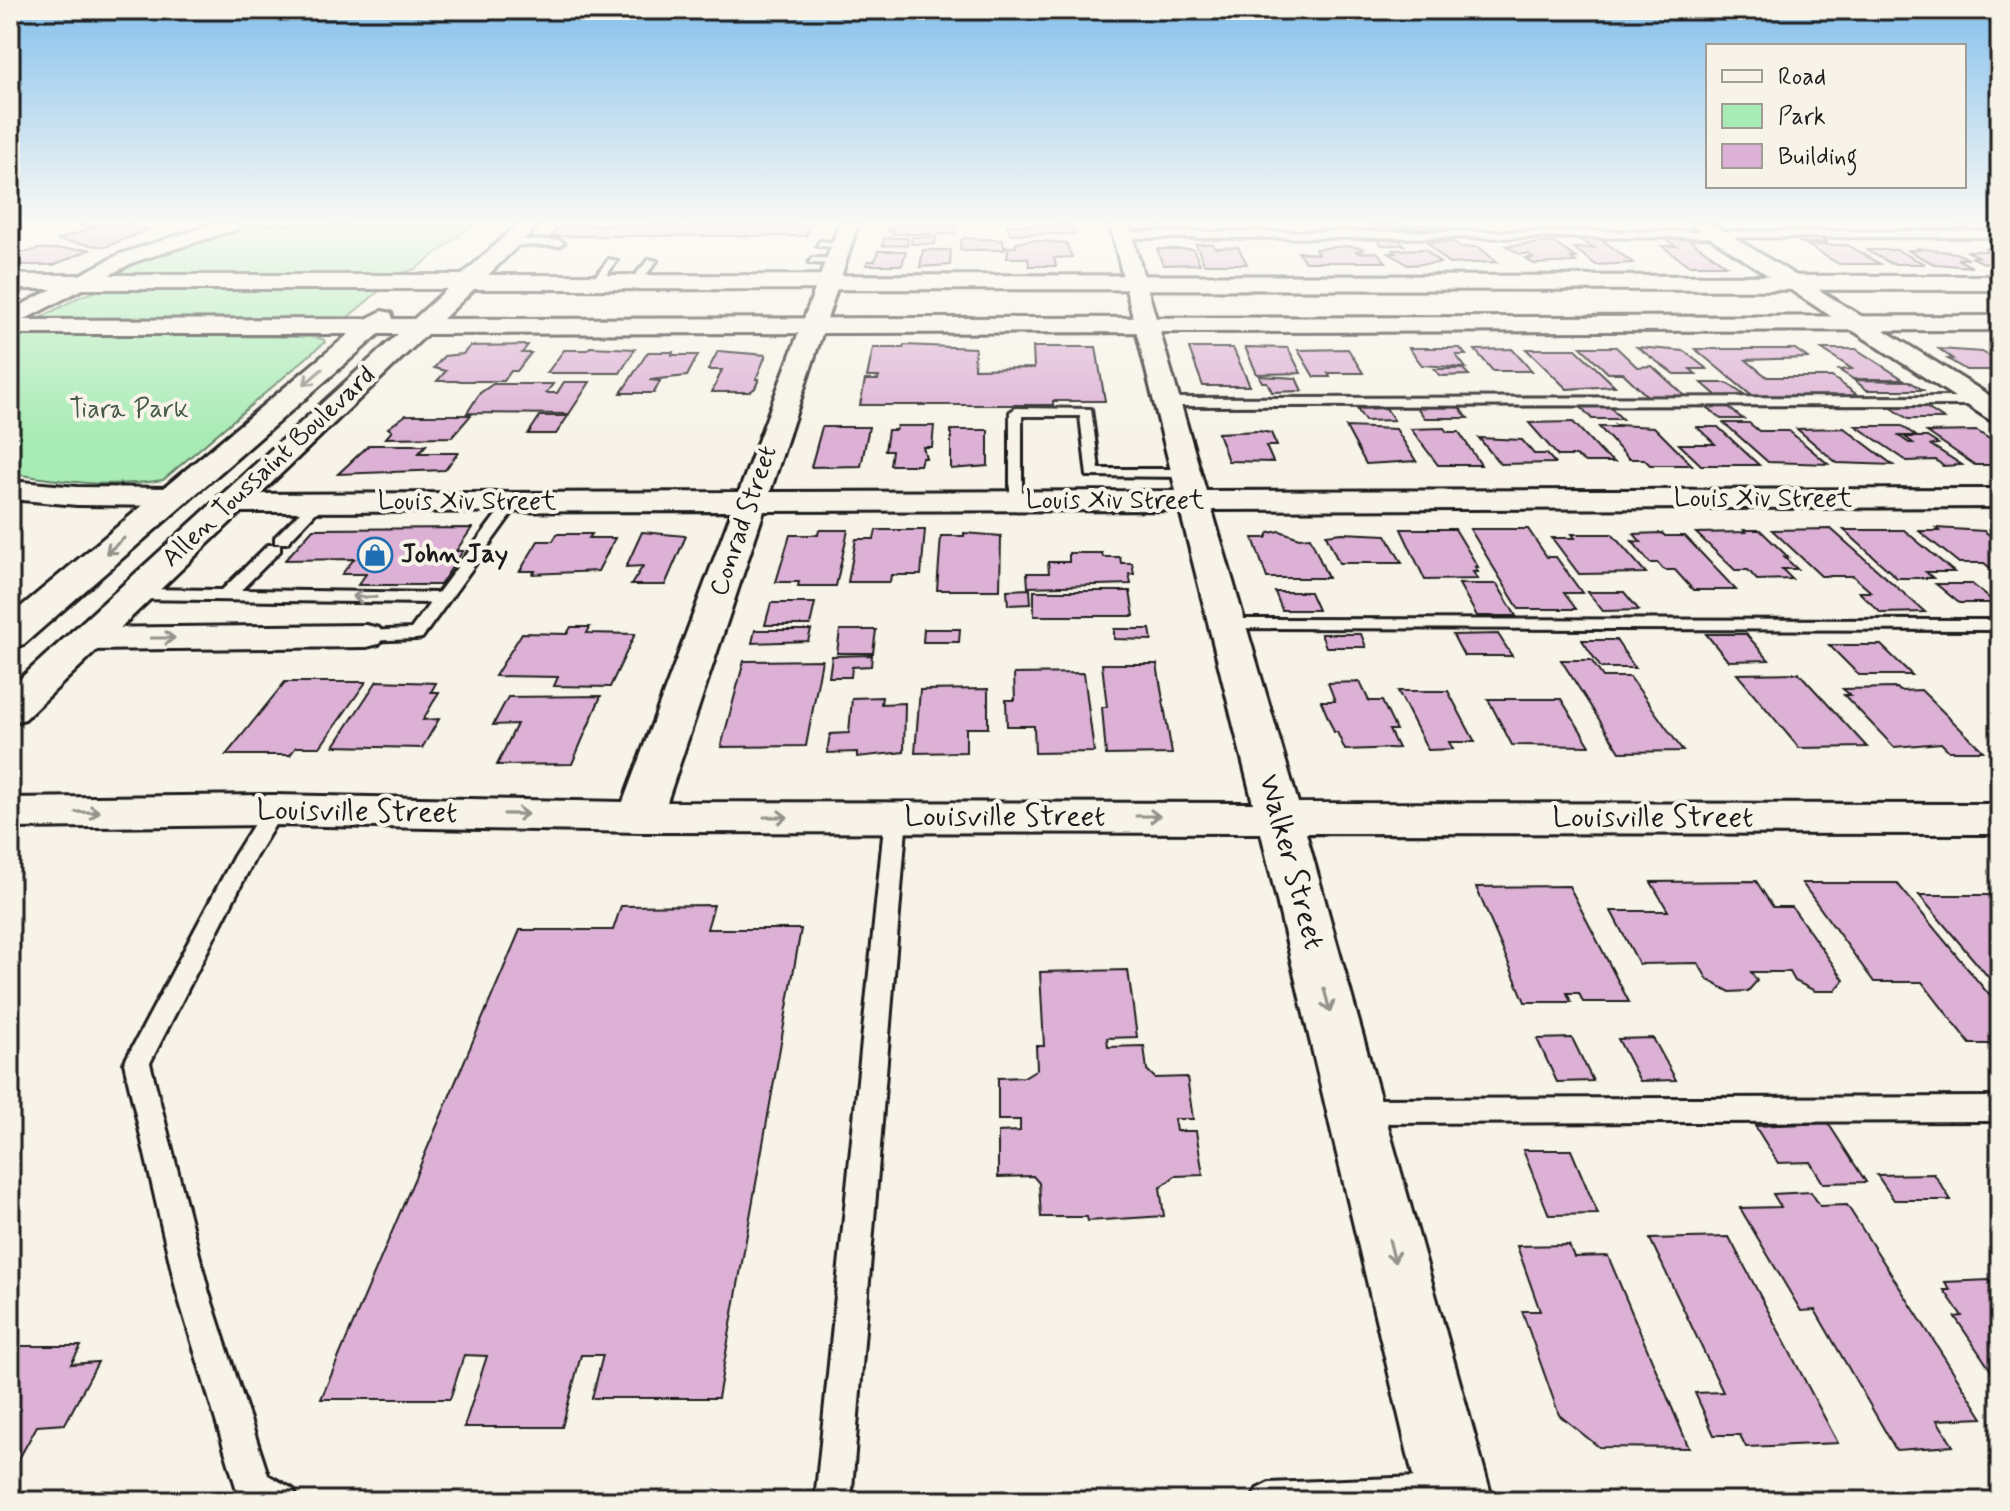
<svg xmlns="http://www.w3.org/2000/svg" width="2010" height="1511" font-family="Mynerve,sans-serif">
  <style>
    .green { fill: #a8ebb5; stroke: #628468; stroke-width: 2 }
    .building { fill: #ddb1d5; stroke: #1c1c1c; stroke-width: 2 }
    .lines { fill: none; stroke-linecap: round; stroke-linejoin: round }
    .lane-casing { stroke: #1c1c1c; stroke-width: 6 }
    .street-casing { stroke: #1c1c1c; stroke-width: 6 }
    .secondary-casing { stroke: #1c1c1c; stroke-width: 6 }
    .lane { fill: #f7f3e8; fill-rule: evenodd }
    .street { fill: #f7f3e8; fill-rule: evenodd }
    .secondary { fill: #f7f3e8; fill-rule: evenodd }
    .oneway { stroke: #94928c }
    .labels { text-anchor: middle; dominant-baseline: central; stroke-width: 8; stroke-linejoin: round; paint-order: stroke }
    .far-park-label { font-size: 26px; fill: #465a4a; stroke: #f7f3e8 }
    .far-street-label { font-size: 26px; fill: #1c1c1c; stroke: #f7f3e8 }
    .far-poi-label { font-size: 26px; font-weight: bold; fill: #1c1c1c; stroke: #f7f3e8; text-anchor: start }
    .street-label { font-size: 30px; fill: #1c1c1c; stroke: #f7f3e8 }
  </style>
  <rect width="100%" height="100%" fill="#f7f3e8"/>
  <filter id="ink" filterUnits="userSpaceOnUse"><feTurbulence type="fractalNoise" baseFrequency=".0125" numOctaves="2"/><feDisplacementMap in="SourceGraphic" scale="16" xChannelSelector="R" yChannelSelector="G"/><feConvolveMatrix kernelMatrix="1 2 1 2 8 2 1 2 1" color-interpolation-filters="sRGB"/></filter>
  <g filter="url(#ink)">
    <!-- green -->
    <path class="green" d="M254,225H473L417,268L403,273L112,275L155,255Z
      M104,289L374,290L379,291L341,323H31L81,296Z
      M10,334L310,337L323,339L325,342L163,480C112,488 61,482 10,473Z"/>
    <!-- building -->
    <path class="building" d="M78,225H131L151,229L105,247L57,240L92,228Z
      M585,225H810L806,236H551L559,227Z
      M891,225H956L955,234H892L893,231H887Z
      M1007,225H1069L1073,228L1075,234H1011Z
      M1158,225H1179L1185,232H1158Z
      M1370,225H1449L1451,228H1372Z
      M1957,225H1985L1982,226L1995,232H1959L1952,228H1967Z
      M912,237H936L935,244H911Z
      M1575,237H1598L1633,263L1596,265L1574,248H1594Z
      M1661,237H1685L1726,265H1688L1662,246H1676Z
      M1792,237H1817L1828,243H1802Z
      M884,238H908L907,245L882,246Z
      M964,238L1003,240L1004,250H960L961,240Z
      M1375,238H1397L1404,245H1382Z
      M1031,240L1066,243L1072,257L1054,258L1056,266H1029L1028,258H1007L1008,250L1005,247H1016V243Z
      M1427,242H1454L1460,247H1479L1497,262L1449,264Z
      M1553,242L1576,258H1571L1576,262L1534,264L1526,258H1533L1529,254H1520L1506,246Z
      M1196,244H1213L1215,248L1238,247L1247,264H1204Z
      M1807,245H1847L1880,264H1839Z
      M1348,246L1362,248L1363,250L1356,251L1358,253L1377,252L1386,262H1305L1298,252L1318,254L1315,249Z
      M1916,248L1956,253L1969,259H1957L1972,267L1934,264L1907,250H1920Z
      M1984,248L2000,253V263H1984L1971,257H1980L1966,251H1990Z
      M37,249H91L54,265H10V252H29Z
      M1157,249H1193L1200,264L1163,265Z
      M1425,249L1440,263L1408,265L1389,253H1396L1393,250Z
      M923,250H951L950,265L920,267Z
      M1866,250H1897L1925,264H1892Z
      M878,251H906L902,265H866L868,261H875Z
      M528,345L522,353H531L517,371H511L504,381H437L446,371L434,368L444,356L463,354L470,346Z
      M904,345L975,348L974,369L1034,368L1033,347H1096L1105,401H1053V405H860L865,380H878L879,377H867L873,348H903Z
      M590,347L635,349L620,373H547L564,350H587Z
      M1245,347L1288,348L1301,373L1257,374Z
      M1581,347H1616L1637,367L1652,366L1685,396H1647L1623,373H1608Z
      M1637,347L1684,351L1707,369H1690L1696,374H1674Z
      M1189,348H1233L1250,386H1203Z
      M1409,348H1460L1466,355H1456L1466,368L1422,365Z
      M1348,349L1363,373H1328L1330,377H1314L1298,350Z
      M1512,349L1532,371H1493L1475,350Z
      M1526,349H1576L1615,386L1567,389Z
      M1695,349H1795L1808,358L1746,360L1767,377H1832L1859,396H1752Z
      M1822,349H1856L1903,379H1853L1839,370L1852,369Z
      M1939,349L1982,352L2000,362V364H1991L2000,370H1966L1948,359H1953Z
      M718,351L766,355L756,379H759L755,388L750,392H712L722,370H708Z
      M648,352H673L672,355H698L687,376L649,380L660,381L654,393H621Z
      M1434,369H1463L1469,375L1440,376Z
      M1259,376L1296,378L1302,391L1272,392L1267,382H1262Z
      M1854,380L1909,381L1923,390H1867Z
      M564,382H590L569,414L467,413L480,393L493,384H553L546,393H557Z
      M1702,383H1727L1744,395L1717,396Z
      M1416,406H1458L1468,418H1425Z
      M1580,406H1609L1622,419H1592Z
      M1889,406H1924L1944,419H1908Z
      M1707,407H1728L1743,419H1721Z
      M1386,408L1394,420L1365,421L1357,409Z
      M406,415H471L452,437L386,438L392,431L388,428Z
      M540,416H568L556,434H528Z
      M1573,422L1604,455L1614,462H1585L1576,456H1558L1529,423Z
      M1724,423H1749L1759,431H1789L1828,464L1768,462Z
      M1616,425L1654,427L1692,465H1650L1644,459H1629L1599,427H1619Z
      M897,426H934L932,447H923L926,458H922L920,465H890L892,451H885L888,430H896Z
      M1856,426H1902L1916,436H1899L1909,443H1913L1905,437H1927L1938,444L1931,445L1962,465L1943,466L1936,460L1907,461Z
      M822,427H869L861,466L811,467Z
      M1346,427L1396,429L1416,461L1366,464Z
      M1697,427H1718L1759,465H1701L1679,444H1715Z
      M1444,428L1447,432H1459L1481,465H1438L1411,429Z
      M1844,428L1893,465L1837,463L1797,429Z
      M951,430H988V466L951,469Z
      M1259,431L1271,433L1277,446H1266L1273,462L1228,461L1218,433Z
      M1977,431L2000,446V465H1975L1927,432Z
      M1479,438L1522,440L1534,454H1547L1555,463L1500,464Z
      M369,445H426L419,453H458L445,470L338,474Z
      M472,528L456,551H463L440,585H358L366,574H342L354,559L285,560L313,529Z
      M1936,528L1984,531L2000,543V571H1994L1984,563H1959L1919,531H1939Z
      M1401,529H1455L1478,567H1475L1478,572H1473L1478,579L1425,580Z
      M1470,529H1528L1547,557H1556L1582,593H1564L1576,609H1519Z
      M1831,529L1925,612L1881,613L1859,592H1871L1853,576H1821L1772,530Z
      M819,530H848L836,586H798L799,582H776L790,535H818Z
      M876,530H925L921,575H891L890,582H848L856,539H874Z
      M1744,530H1760L1788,557H1784L1797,569H1782L1792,579L1757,580L1748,570H1735L1696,533L1746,532Z
      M1844,530H1904L1954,572H1926L1933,578H1897Z
      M1280,531L1299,538L1310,537L1328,578H1267L1253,538H1266L1269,533Z
      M642,532L686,536L665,585H631L643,566L626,567Z
      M964,533L1001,536L1000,590H937L941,536H964Z
      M1342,533L1386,535L1402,563H1339L1326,535Z
      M1662,533L1665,536H1685L1736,590H1693L1675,570H1664L1658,563H1650L1632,541L1641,542L1634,534Z
      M557,534H592L589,538H615L598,571L533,574L535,571H520L538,541H553Z
      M1572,534H1612L1646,573L1579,574L1552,538H1575Z
      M1069,553H1102L1103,557H1120L1121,563H1132L1134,574H1129L1131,584L1028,587L1027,573H1049L1048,562H1069Z
      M1459,584H1497L1516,616H1477Z
      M1936,584H1972L1995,603H1959Z
      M1030,589L1031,604L1008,605L1007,590Z
      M1034,591H1130L1134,616H1034Z
      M1275,592H1310L1318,610H1282Z
      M1588,592H1624L1639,610L1603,611Z
      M771,603H815L810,625H765Z
      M571,627H590L587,633L635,634L610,687L554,686L558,677L495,676L522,633L567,634Z
      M924,629H960L959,642H923Z
      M1114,629H1150L1152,640L1114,639Z
      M755,630H811L808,641L752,643Z
      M840,630H876L873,653H837Z
      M1321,634H1361L1366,647H1326Z
      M1498,634L1512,656H1464L1453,635Z
      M1706,634H1746L1769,660L1728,661Z
      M1582,640H1616L1635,668H1601Z
      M1829,645H1881L1912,675H1859Z
      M872,655L871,666L852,667L851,677H829L832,656Z
      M822,660L806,746L721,747L744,661Z
      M1561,660H1591L1603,677H1630L1683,751L1620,752Z
      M1102,664H1157L1172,754L1106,755L1102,707H1107Z
      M1084,673L1094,752L1035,753L1034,726H1007L1006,700H1015L1014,674Z
      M1799,673L1867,747L1799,748L1737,674Z
      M377,681L436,683L431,692H439L423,720L439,719L422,748L334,746Z
      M285,682H366L320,747H296L290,755H226Z
      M1360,682L1369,701H1382L1396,730H1389L1398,748L1345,750L1337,732H1334L1321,701H1335L1328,683Z
      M1897,688L1900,691L1921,690L1983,751H1949L1941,743L1894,747L1844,695H1850L1843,689Z
      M988,689V728H966V752L915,753L920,690Z
      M1398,691H1448L1475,742H1449L1453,749L1428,750Z
      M601,696L572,764L497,765L517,724L493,725L508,697Z
      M882,697L881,704L905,703L904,752L857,757V752L827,753L830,734L849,733L852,698Z
      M1488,699H1561L1590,746L1512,745Z
      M1756,881L1773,907H1792L1844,980L1835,991H1815L1795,981L1790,972H1751L1757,981L1748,991L1730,992L1708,980L1698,963L1639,964L1611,911H1668L1651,882Z
      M1802,883H1897L2000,1008V1044H1970L1922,982H1874Z
      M1569,886L1629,1002H1583L1579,993H1567L1571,1002H1525L1476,887Z
      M1919,895H2000V991Z
      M714,905L707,929H801L718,1398H592L603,1355H581L562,1427H464L487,1356L464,1355L450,1399H321L520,930H613L621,906Z
      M1128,970L1137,1037L1107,1038L1108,1047L1144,1046L1147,1070L1155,1078L1187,1077L1193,1119H1174L1176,1131H1196L1203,1175L1175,1176L1160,1188L1164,1216L1088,1221L1087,1217H1041L1039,1183L1033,1176L998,1177V1132L1020,1131V1120H998V1078L1024,1077L1037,1069L1036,1046H1044L1040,972Z
      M1572,1038L1593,1081L1557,1082L1537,1039Z
      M1653,1038L1676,1080L1640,1081L1618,1039Z
      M1828,1123L1866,1182L1823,1183L1810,1162L1778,1163L1755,1126Z
      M1523,1150H1571L1598,1214L1549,1215Z
      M1934,1174L1951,1200H1894L1877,1175Z
      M1811,1192L1820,1206L1847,1205L1983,1418L1937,1420L1953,1446L1896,1450L1815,1310L1801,1311L1740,1208L1781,1207L1773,1194Z
      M1729,1237L1838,1443L1746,1447L1740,1435H1714L1695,1393L1723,1392L1650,1239Z
      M1569,1245L1574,1257L1608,1256L1689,1448L1599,1447L1559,1415L1522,1311H1540L1517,1246Z
      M1990,1280L1996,1290L2000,1283V1384L1955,1317L1962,1316L1944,1290H1950L1945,1282Z
      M10,1346H81L71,1364L98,1362L65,1424L37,1426L10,1475Z"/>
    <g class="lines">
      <!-- lane casing -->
      <g class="lane-casing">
        <path id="lane" d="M2000,231V237L1122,238L1117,235L1122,232Z
          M512,240H559L564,243L559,246L509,245Z
          M820,241L846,244L841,247L817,246Z
          M812,258H835L840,261L835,264L809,263Z
          M609,259L617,261L599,285H591L590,283Z
          M649,259L657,261L638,285H630V281Z
          M2000,397V405L1167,406L1161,402L1167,398Z
          M1016,408L1091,409L1099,469H1187L1194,473L1187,477L1087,476L1080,416H1022V501L1020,504H1010V412Z
          M513,498L520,502L422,638L416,639L366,641L357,636L366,631L411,629L430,603L132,599L124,594L132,589L222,590L268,545H280V551L241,590L438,593L508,499Z
          M317,499L322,500V506L287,543H275V537L312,500Z
          M1228,619L2000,620V630L1222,628L1219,624L1222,620Z
          M273,803L280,805L284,810L256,856L150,1063L209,1293L268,1475L293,1489L299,1501H245L236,1487L177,1293L124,1063L234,856L266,805Z
          M896,809L904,811L907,816L851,1501H815L885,816L888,811Z
          M2000,1097V1121L1356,1123L1346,1119L1342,1111L1346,1103L1356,1099Z
          M1445,1476L1457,1482L1463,1494L1460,1501H1251L1257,1489L1269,1483Z"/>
      </g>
      <!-- street casing -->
      <g class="street-casing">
        <path id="street" d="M210,225H239L237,229L134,262L10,327V311L120,254Z
          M839,225H858L770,492L1176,491L1110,225H1129L1206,491L2000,489V507L1212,510L1298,803L2000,804V834L1306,833L1493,1501H1419L1261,833L640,832L273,825L10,828V798L273,795L623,802L732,511L230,512L219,510L214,503L219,496L230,494L739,492ZM1180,510L1253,803L667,802L764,511Z
          M1691,225H1714L2000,402V422L1990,420Z
          M10,481L77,487L173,488L184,490L188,497L184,504L173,506L77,505L10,499Z
          M366,625L379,628L384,636L379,644L366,647L85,650L72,647L67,639L72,631L85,628Z"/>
      </g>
      <!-- secondary casing -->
      <g class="secondary-casing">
        <path id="secondary" d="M517,225H539L488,275L2000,276V290L474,289L443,319L2000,316V330L427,334L25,719L10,723V688L398,334H379L24,644L10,648V616L349,334H10V320L366,319L382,311L391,313L393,319H414L447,289H10V275H462Z"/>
      </g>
      <!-- lane -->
      <use href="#lane" class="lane"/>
      <!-- street -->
      <use href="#street" class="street"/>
      <!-- secondary -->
      <use href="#secondary" class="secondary"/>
    </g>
    <!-- one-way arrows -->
    <defs><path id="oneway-shaft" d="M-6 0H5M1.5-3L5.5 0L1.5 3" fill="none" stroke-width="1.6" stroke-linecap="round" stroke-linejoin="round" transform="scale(2)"/></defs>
    <g class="oneway">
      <use href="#oneway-shaft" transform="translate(313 377) rotate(140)"/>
      <use href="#oneway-shaft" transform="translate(115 546) rotate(139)"/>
      <use href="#oneway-shaft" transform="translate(364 597) rotate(-179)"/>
      <use href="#oneway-shaft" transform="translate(163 638)"/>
      <use href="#oneway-shaft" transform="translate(88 812) rotate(-1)"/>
      <use href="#oneway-shaft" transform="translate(516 814) rotate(1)"/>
      <use href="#oneway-shaft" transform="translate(1148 816)"/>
      <use href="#oneway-shaft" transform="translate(776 817)"/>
      <use href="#oneway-shaft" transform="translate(1327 1000) rotate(75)"/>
      <use href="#oneway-shaft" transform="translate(1392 1251) rotate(76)"/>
    </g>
  </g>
  <!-- sky -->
  <linearGradient id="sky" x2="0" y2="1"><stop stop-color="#85c0ec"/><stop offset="0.51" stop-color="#fbfaf5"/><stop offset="1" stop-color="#fbfaf5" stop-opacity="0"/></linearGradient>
  <rect width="2010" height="437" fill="url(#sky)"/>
  <!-- icons -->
  <defs>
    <g id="shop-ring" transform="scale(1.8)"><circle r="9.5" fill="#f7f3e8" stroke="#1f6fb2" stroke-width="1.5"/><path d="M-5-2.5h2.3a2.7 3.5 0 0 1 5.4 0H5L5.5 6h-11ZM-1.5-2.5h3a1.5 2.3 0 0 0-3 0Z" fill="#1f6fb2"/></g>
  </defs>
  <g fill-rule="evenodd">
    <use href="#shop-ring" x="375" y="555"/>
  </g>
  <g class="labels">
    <!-- far-park labels -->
    <g class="far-park-label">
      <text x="129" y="410">Tiara Park</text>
    </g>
    <!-- far-street labels -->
    <g class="far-street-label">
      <text transform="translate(269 467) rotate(-43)">Allen Toussaint Boulevard</text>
      <text x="1763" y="499">Louis Xiv Street</text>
      <text x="1115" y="501">Louis Xiv Street</text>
      <text x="467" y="502">Louis Xiv Street</text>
      <text transform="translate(744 521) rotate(-71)">Conrad Street</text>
    </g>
    <!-- far-poi labels -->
    <g class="far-poi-label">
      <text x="401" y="555">John Jay</text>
    </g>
    <!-- street labels -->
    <g class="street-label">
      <text transform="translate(357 812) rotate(1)">Louisville Street</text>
      <text x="1005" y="816">Louisville Street</text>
      <text x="1653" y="817">Louisville Street</text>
      <text transform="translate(1291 862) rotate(75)">Walker Street</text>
    </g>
  </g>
  <!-- margin -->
  <rect width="2010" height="1511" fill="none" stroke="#f7f3e8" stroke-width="40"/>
  <rect x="20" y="20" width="1970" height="1471" fill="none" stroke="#1c1c1c" stroke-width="3" filter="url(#ink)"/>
  <!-- legend -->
  <rect x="1706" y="44" width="260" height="144" fill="#f7f3e8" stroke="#9f9d96" stroke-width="2"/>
  <rect x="1722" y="70" width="40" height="12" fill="#f7f3e8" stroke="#9f9d96" stroke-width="2"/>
  <text x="1778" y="84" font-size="24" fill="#1c1c1c">Road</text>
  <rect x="1722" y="104" width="40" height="24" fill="#a8ebb5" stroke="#9f9d96" stroke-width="2"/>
  <text x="1778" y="124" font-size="24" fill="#1c1c1c">Park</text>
  <rect x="1722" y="144" width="40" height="24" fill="#ddb1d5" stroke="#9f9d96" stroke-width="2"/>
  <text x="1778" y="164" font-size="24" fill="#1c1c1c">Building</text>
</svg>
